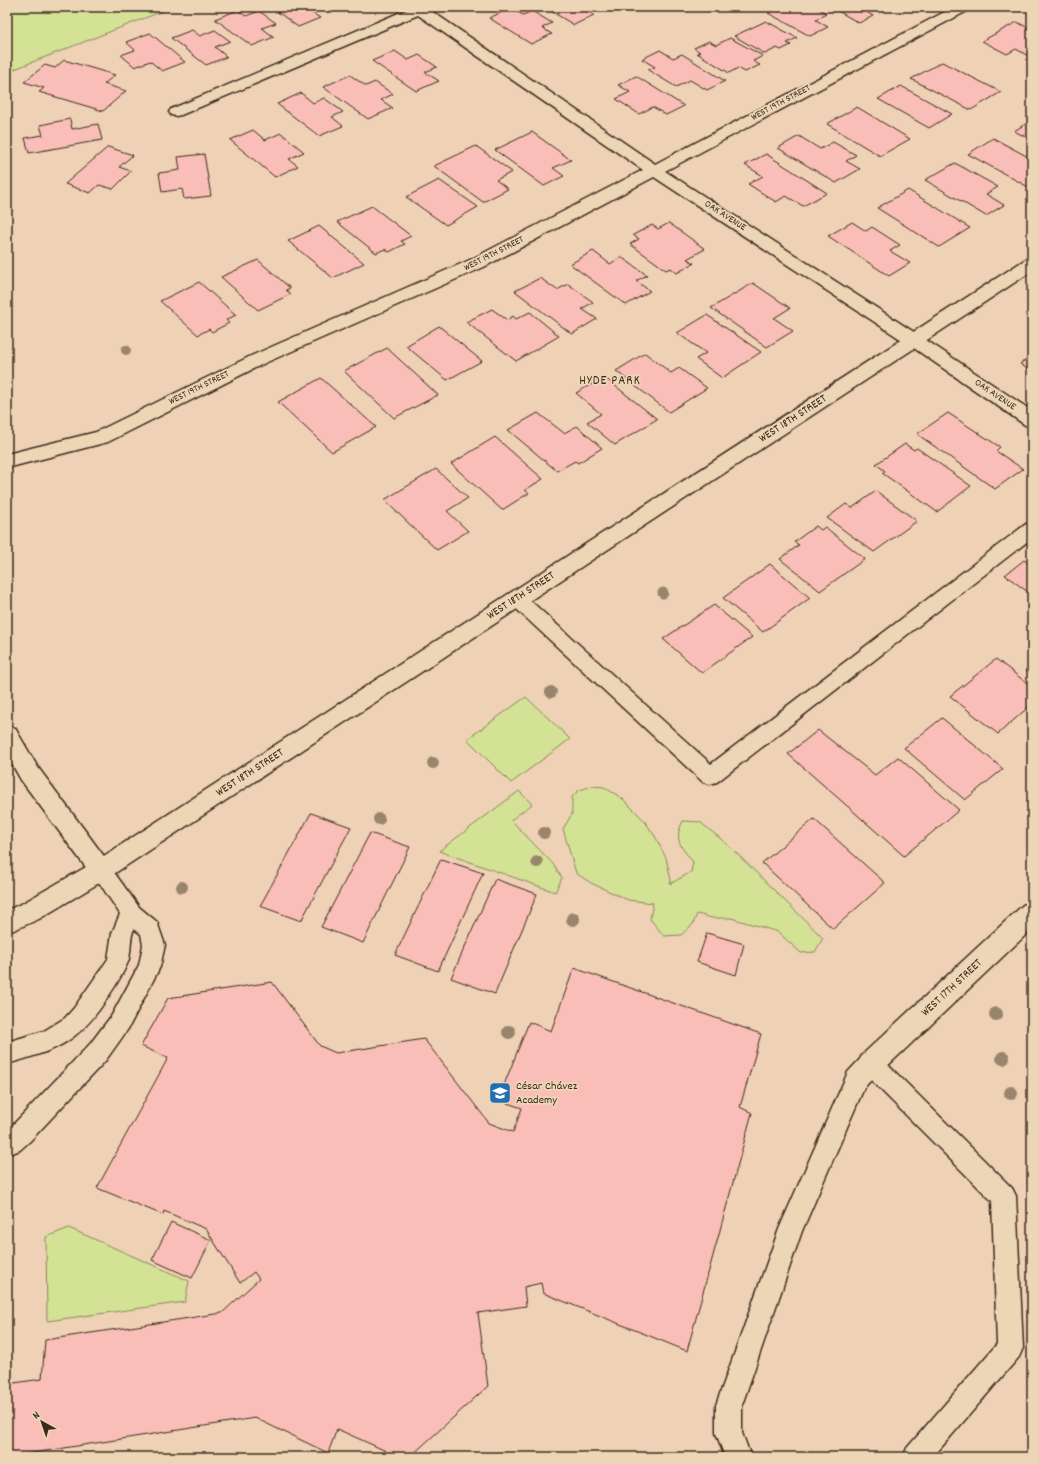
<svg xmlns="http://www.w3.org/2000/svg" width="1039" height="1464" font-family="Dekko,sans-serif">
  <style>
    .green { fill: #d3e295; stroke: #87865a }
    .building { fill: #f9beb7; stroke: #3b2a1e }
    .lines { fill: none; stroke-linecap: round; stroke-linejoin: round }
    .lane-casing { stroke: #3b2a1e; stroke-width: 3 }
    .street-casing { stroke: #3b2a1e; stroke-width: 3 }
    .secondary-casing { stroke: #3b2a1e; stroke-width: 3 }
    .lane { fill: #edd6b5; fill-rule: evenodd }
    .street { fill: #edd6b5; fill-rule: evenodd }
    .secondary { fill: #edd6b5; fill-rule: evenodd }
    .tree { fill: #99856c }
    .labels { text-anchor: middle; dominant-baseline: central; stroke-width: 3.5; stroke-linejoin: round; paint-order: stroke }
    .far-street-label { font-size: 10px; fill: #3b2a1e; stroke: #edd6b5 }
    .street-label { font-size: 12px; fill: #3b2a1e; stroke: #edd6b5 }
    .poi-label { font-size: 12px; fill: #3b2a1e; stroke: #edd6b5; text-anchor: start }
    .neighbourhood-label { font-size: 13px; letter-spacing: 1px; fill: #3b2a1e; stroke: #edd6b5 }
  </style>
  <rect width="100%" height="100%" fill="#efd1b5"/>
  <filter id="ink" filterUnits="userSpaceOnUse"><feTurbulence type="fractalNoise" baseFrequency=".025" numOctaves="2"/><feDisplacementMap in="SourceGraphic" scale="8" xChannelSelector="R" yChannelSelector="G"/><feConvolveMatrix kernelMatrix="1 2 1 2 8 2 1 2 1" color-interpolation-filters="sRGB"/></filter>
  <g filter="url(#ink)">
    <!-- green -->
    <path class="green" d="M7,7H173L7,72Z
      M526,697L570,739L511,783L467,739Z
      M591,786L604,787L623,799L644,820L656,838L666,858L671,880L670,884L691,872L693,862C681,847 673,840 683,821L700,822L727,844L823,938L815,952L801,953L778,932L731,918H712L697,914L693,924L681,935L664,936L650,919L653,903L628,900L591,883L576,873L563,829L572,814V797L578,791Z
      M519,791L532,804L511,820L553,864L562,878L555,892L439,851Z
      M69,1228L189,1281L185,1302L47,1321L46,1237Z"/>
    <!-- building -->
    <path class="building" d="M271,7H316L308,10L320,18L298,27Z
      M544,7H589L584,10L594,15L574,25Z
      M779,7H816L826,13L816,20L828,27L810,36L768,13Z
      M831,7H859L873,16L859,23Z
      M511,8L523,15L532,11L552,23L542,28L552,34L531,44L489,18Z
      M238,10L246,16L259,11L276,23L262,28L274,37L252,46L215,19Z
      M766,21L797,38L787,43L791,45L781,50L777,48L765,54L734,36Z
      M1017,22L1032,30V58L1016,49L1007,54L982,41Z
      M192,30L200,36L215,30L230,41L215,47L227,57L206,65L171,38Z
      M150,33L185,62L162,71L150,61L135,67L121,55L135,50L126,42Z
      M730,38L763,56L753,61L760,65L745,72L738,68L729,73L697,53L700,52L694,48L709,41L716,45Z
      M660,50L673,58L682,54L725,81L707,90L690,80L676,87L648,70L655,67L642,59Z
      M395,51L408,60L419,55L437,67L425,72L439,81L416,91L372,61Z
      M64,60L115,75L104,84L126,91L103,111L39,92L44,88L24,82L45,65L55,68Z
      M942,62L1001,92L971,110L911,79Z
      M350,75L366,86L375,82L393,94L381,100L393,108L368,119L323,87Z
      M636,76L684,106L666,115L653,107L639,114L616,99L630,92L618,85Z
      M901,86L952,114L929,128L878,99Z
      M301,93L313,103L324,98L343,112L332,117L343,126L319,136L277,104Z
      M857,107L910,139L880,156L827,124Z
      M70,119L72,129L98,124L102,140L29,153L25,138L43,135L40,125Z
      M1032,120V140L1014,131Z
      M253,130L265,140L281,133L304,152L289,159L298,166L275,177L230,140Z
      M532,132L571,160L553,168L564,176L544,186L495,150Z
      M799,136L820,149L833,142L856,155L846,161L860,169L836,183L778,148Z
      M993,138L1032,159V189L968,154Z
      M476,146L512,172L496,180L508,189L483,202L434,166Z
      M108,147L133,155L119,167L131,171L113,189L99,185L90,193L65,184Z
      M204,154L211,196L184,199L182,189L162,192L159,173L180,170L178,157Z
      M766,154L827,193L803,206L786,196L776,202L748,184L763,176L745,165Z
      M955,163L998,187L986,194L1004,205L986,216L925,180Z
      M439,180L478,207L446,225L406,197Z
      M908,190L970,228L939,247L877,208Z
      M372,206L411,236L401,241L405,244L389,252L385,249L376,253L337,222Z
      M852,222L866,231L872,227L900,245L890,251L910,263L889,276L828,236Z
      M669,223L705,249L687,259L694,263L677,273L671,268L666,270L630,244L639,239L633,235L652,225L658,229Z
      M319,226L364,263L333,278L288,241Z
      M593,251L610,264L621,257L647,275L636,281L650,291L626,305L570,264Z
      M258,260L290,288L286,290L291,294L258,310L221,277Z
      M540,278L557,290L568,284L593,302L582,309L597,319L572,334L515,291Z
      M199,282L236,315L226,320L229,323L212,332L209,329L198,335L160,301Z
      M753,283L790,308L774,318L793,331L767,347L711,308Z
      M492,309L507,320L513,316L516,319L530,312L559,336L516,361L466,322Z
      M707,315L761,352L722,378L696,359L706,353L677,333Z
      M439,326L482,361L447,380L406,346Z
      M387,348L438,395L394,418L344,371Z
      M645,353L671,373L679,368L707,388L669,412L616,371Z
      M1032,355V372L1020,364Z
      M604,377L657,419L615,445L587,422L601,414L576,393Z
      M321,378L376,427L332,452L278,402Z
      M538,413L564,433L577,426L602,448L578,463L575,461L557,471L508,430Z
      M948,413L1000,447L996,451L1023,469L995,489L917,434Z
      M495,437L543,479L525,490L529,493L502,510L451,464Z
      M905,444L914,450L917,448L971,486L937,512L882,473L885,471L876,464Z
      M436,469L468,498L447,511L468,531L437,550L384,500Z
      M876,491L917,521L874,552L827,518L846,504L852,508Z
      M816,526L821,530L825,527L865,559L820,591L780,559L799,545L794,542Z
      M1024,560L1032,566V595L1005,575Z
      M770,564L810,598L763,632L723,598Z
      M714,605L752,637L702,673L663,639Z
      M996,659L1032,687V704L998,734L950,696Z
      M1032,665V676L1025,670Z
      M942,718L1003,769L965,800L904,748Z
      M818,730L875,775L898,757L959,810L904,856L788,754Z
      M311,813L351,827L301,921L260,906Z
      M814,819L885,883L833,929L762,863Z
      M370,833L410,847L363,943L321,927Z
      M441,859L483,873L438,971L395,955Z
      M495,879L537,894L495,994L451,978Z
      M707,933L744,944L736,975L697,962Z
      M574,968L761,1034L740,1107L752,1113L687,1351L543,1293L541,1283L524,1287L526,1306L478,1313L488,1386L410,1457H389L386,1451L337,1429L328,1453L255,1418L7,1457V1384L42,1379L45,1340L222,1313L259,1279L254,1272L240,1283L206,1229L164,1211L163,1215L97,1188L168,1058L141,1046L168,998L272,982L320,1046L336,1053L424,1039L489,1123L513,1132L522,1108L498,1100L529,1022L551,1031Z
      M171,1222L211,1240L192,1278L152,1260Z
      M236,1451L249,1457H233Z"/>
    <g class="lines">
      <!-- lane casing -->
      <g class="lane-casing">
        <path id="lane" d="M1032,523V538L717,782L710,784L703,782L511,604L508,599L511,594L517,592L523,594L711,764L1026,524Z
          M101,861L108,864L139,907L157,922L165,945L160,967L128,1029L106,1060L30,1141L20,1150L7,1155V1131L90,1044L112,1015L139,965L143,945L141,934L134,929C129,939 132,951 128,962C123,974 116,985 108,997C79,1042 58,1050 7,1064V1042L44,1031L65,1018L74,1008L108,959L112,933L120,914L91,870L94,864Z
          M871,1053L879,1056L1012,1188L1016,1196L1023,1348L1019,1357L933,1457H903L907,1448L997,1344L992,1201L871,1080L864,1088L802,1231L742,1405V1433L751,1457H725L716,1433V1405L779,1229L848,1072L863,1056Z"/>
      </g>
      <!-- street casing -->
      <g class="street-casing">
        <path id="street" d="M413,7H432L430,10L655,164L954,7H971L969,10L665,171L920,336L1032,411V426L1025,425L908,344L654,177L484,267L265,363L108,442L7,468V454L96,432L253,355L472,259L643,170L418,15L181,115L176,116L171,115L169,112L171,109Z
          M7,726L15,728L37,766L109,863L113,870L109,877L101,881L93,877L21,780L7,755Z
          M1032,902V929L880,1073L871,1077L862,1073L858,1064L862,1055L1023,905Z"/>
      </g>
      <!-- secondary casing -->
      <g class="secondary-casing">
        <path id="secondary" d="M1032,258V271L109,877L39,919L7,933V910L23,903L93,863L1026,259Z"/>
      </g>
      <!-- lane -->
      <use href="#lane" class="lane"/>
      <!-- street -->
      <use href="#street" class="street"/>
      <!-- secondary -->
      <use href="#secondary" class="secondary"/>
    </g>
    <!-- trees -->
    <g class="tree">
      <circle cx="126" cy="350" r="5"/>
      <circle cx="663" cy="593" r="5.5"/>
      <circle cx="551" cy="692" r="6"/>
      <circle cx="433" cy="763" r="6"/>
      <circle cx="379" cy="819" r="6"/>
      <circle cx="544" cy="833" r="6"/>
      <circle cx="537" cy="862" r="6"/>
      <circle cx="182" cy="887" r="6"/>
      <circle cx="573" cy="919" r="7"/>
      <circle cx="996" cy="1014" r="7"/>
      <circle cx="509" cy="1032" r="7"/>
      <circle cx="1003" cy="1058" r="7"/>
      <circle cx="1011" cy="1093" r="7"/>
    </g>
  </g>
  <!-- icons -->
  <defs>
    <g id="school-square" transform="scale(1.15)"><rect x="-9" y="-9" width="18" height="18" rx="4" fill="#1f6fb2" stroke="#edd6b5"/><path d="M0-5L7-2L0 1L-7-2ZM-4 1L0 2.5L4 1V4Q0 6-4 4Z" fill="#fff"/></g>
  </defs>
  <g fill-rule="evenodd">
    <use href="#school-square" x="500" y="1093"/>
  </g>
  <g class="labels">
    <!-- far-street labels -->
    <g class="far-street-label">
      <text transform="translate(781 103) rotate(-28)">WEST 19TH STREET</text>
      <text transform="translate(725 216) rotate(33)">OAK AVENUE</text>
      <text transform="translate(494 254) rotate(-27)">WEST 19TH STREET</text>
      <text transform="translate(199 388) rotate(-26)">WEST 19TH STREET</text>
      <text transform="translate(995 395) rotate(34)">OAK AVENUE</text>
    </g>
    <!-- street labels -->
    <g class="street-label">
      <text transform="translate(793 419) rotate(-33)">WEST 18TH STREET</text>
      <text transform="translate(521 596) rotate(-33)">WEST 18TH STREET</text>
      <text transform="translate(250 773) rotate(-33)">WEST 18TH STREET</text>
      <text transform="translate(952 988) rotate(-43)">WEST 17TH STREET</text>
    </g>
    <!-- poi labels -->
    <g class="poi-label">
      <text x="516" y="1086">César Chávez<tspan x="516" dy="14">Academy</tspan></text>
    </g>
    <!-- neighbourhood labels -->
    <g class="neighbourhood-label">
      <text x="610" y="381">HYDE PARK</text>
    </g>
  </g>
  <!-- margin -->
  <rect width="1039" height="1464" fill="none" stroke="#edd6b5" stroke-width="24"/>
  <rect x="12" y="12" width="1015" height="1440" fill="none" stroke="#3b2a1e" stroke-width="1.5" filter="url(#ink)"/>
  <!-- north arrow -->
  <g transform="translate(42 1422) rotate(320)" stroke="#edd6b5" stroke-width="3" paint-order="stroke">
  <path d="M0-3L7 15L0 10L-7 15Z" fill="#3b2a1e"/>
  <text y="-6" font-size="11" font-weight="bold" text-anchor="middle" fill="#3b2a1e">N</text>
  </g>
</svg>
